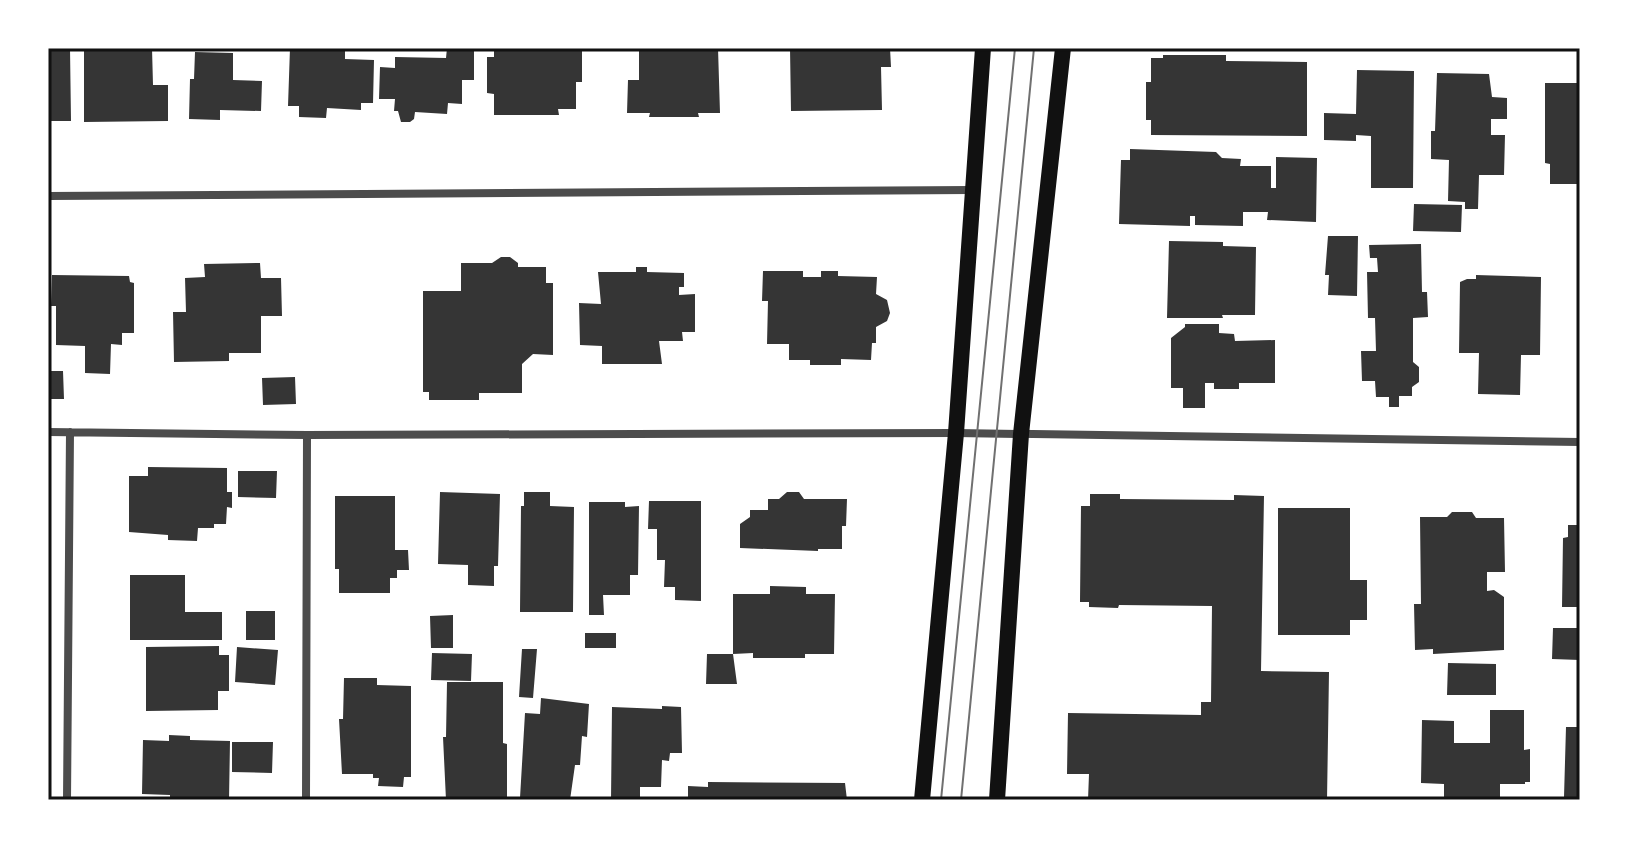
<svg xmlns="http://www.w3.org/2000/svg" width="1628" height="848" font-family="'Noto Sans',sans-serif">
  <style>
    .building { fill: #353535 }
    .lines { fill: none; stroke-linecap: round; stroke-linejoin: round }
    .minor { stroke: #4c4c4c; stroke-width: 8 }
    .secondary { stroke: #111; stroke-width: 16 }
    .tram { stroke: #707070; stroke-width: 2 }
    .neatline { fill: none; stroke: #111; stroke-width: 3 }
  </style>
  <rect width="100%" height="100%" fill="#fff"/>
  <!-- building -->
  <path class="building" d="M48,48H70L71,121H48Z
    M84,48H152L153,85H168V121L84,122Z
    M290,48H345V59L374,60L373,103H361V110L327,108L326,118L299,117V106H288Z
    M447,48H474V80H462V104L448,103L447,114L415,112L414,119L410,122H401L398,111H394L395,99H379L380,67L395,68V57L446,58Z
    M494,48H582V82H576V109H558L559,115H494V94L487,93V57H494Z
    M639,48H718L720,113H698L699,117H649L650,113H627L628,80H639Z
    M790,48H890L891,67H881L882,110L791,111Z
    M195,52L233,53V80L262,81L261,111L220,110V120L189,119L190,79H194Z
    M1163,55H1226V61L1307,62V136L1151,135V120H1146V82H1151V58H1163Z
    M1357,70L1414,71L1413,188H1371V136L1356,135V141L1324,140V113L1356,114Z
    M1437,73L1489,74L1492,97L1507,98V119H1491V135H1505L1504,175H1479L1478,209H1465V202L1448,201L1449,160L1431,159V131H1435Z
    M1545,83H1580V184H1550V164L1545,163Z
    M1130,149L1216,152L1222,158L1241,159L1240,166H1271V188H1276V157L1317,158L1316,222L1267,220L1268,212H1243V226L1195,225V216H1190V226L1119,224L1121,160H1130Z
    M1414,204L1462,205L1461,232L1413,231Z
    M1328,236H1358L1357,296L1328,295L1329,275H1325Z
    M1169,241L1223,242V246L1256,247L1255,315H1222L1223,318H1167Z
    M1421,244L1422,292H1427L1428,317L1413,318V362L1419,367V382L1412,387V396H1399V407H1389V397H1376L1375,381H1362L1361,351H1376L1375,318H1368L1367,272H1378L1377,258H1370L1369,245Z
    M501,257H510L518,263V267H546V283H553V355L533,354L522,364V393H479V400H429V392H423V291H461V263H492Z
    M260,263L261,278H281L282,316H261V353H229V361L174,362L173,312H186L185,278L205,277L204,264Z
    M636,267H647V272L684,273V287H679V295L695,294V332H682L683,341H659L662,364H602V346L580,345L579,303L601,304L598,272H636Z
    M763,271H803V277H821V271H838V276L877,277L876,294L887,300L890,313L887,321L876,327V343H872L871,360L841,359V365H810V360H789V344H767L768,301H762Z
    M52,275L129,276L130,282L134,283V333H122V345L111,344L110,374L85,373V346L56,345V306H51Z
    M1476,275L1541,277L1540,355H1521L1520,395L1478,394L1479,353H1459L1460,282L1467,279H1476Z
    M1185,324H1219V333L1234,334L1235,341L1275,340V383H1239V389H1214V383H1205V408H1183V388H1171V338L1185,327Z
    M48,371H63L64,399H48Z
    M295,377L296,404L263,405L262,378Z
    M148,467L227,468V492H232V508L227,507L226,524H214V528H198L197,541L168,540V535L129,532V476H148Z
    M238,471H277L276,498L238,497Z
    M440,492L500,494L498,566H494V586L468,585V565L438,564Z
    M524,492H550V506L574,507L573,612H520L521,506H524Z
    M787,492H799L804,499H847L846,526H842V549H818V551L740,548V524L750,517V510H768V499H779Z
    M1090,494H1120V499L1234,500V495L1264,496L1261,671L1329,672L1327,800H1088L1089,774H1067L1068,713L1201,715V702H1211L1212,606L1119,605L1118,608L1089,607V602H1080L1081,506H1090Z
    M335,496H395V550H408L409,570H397V578H390V593H339V569H335Z
    M649,501H701V601L675,600V587H664L665,560H657V529H648Z
    M589,502H625V507L639,506L638,575H630V595H603L604,615H589Z
    M1278,508H1350V580H1367V620H1350V635H1278Z
    M1452,512H1472L1476,518H1504L1505,572H1487V591L1494,590L1504,597V650L1433,654V649L1415,650L1414,604H1421L1420,517H1447Z
    M1568,525H1580V607H1562L1563,538L1568,537Z
    M130,575H185V612H222V640H130Z
    M770,586L806,587V594H835L834,654H805V658H753V653L733,654V594H770Z
    M246,611H275V640H246Z
    M453,615V648H431L430,616Z
    M1553,628H1580V660L1552,659Z
    M585,633H616V648H585Z
    M219,646V655H229V691H218V710L146,711V647Z
    M237,647L278,650L275,685L235,682Z
    M522,649H537L533,698L519,697Z
    M432,653L472,654L471,681L431,680Z
    M707,654H733L737,684H706Z
    M1448,663L1496,664V695H1447Z
    M344,678H377V685L411,686V777H404L403,787L378,786L379,778H373V774H342L339,719H343Z
    M447,682H503V743L507,744V799L446,800L443,737H446Z
    M541,698L589,704L587,737L582,736L580,765H575L570,800L520,798L525,713L540,714Z
    M662,706L681,707L682,753H670L669,761L662,760L661,787H640V800H611L612,707L662,709Z
    M1490,710H1524V750L1530,749V782H1525V784H1500V799H1444V784L1421,783L1422,720L1454,721V743H1490Z
    M1566,727H1580V797H1564Z
    M169,735L190,736V740L230,741L229,800H170V795L142,794L143,740L169,741Z
    M232,742H273L272,773L232,772Z
    M708,782L845,783L847,800H688V786L708,787Z"/>
  <g class="lines">
    <!-- minor -->
    <path class="minor" d="M48,196L971,190
      M48,432L307,435L956,433L1580,442
      M67,800L70,432
      M306,800L307,435"/>
    <!-- secondary -->
    <path class="secondary" d="M922,800L956,433L983,48
      M997,800L1021,434L1063,48"/>
    <!-- tram -->
    <path class="tram" d="M941,800L1015,48
      M961,800L1034,48"/>
  </g>
  <!-- border -->
  <rect width="1628" height="848" fill="none" stroke="#ffffff" stroke-width="100"/>
  <rect x="50" y="50" width="1528" height="748" class="neatline"/>
</svg>
